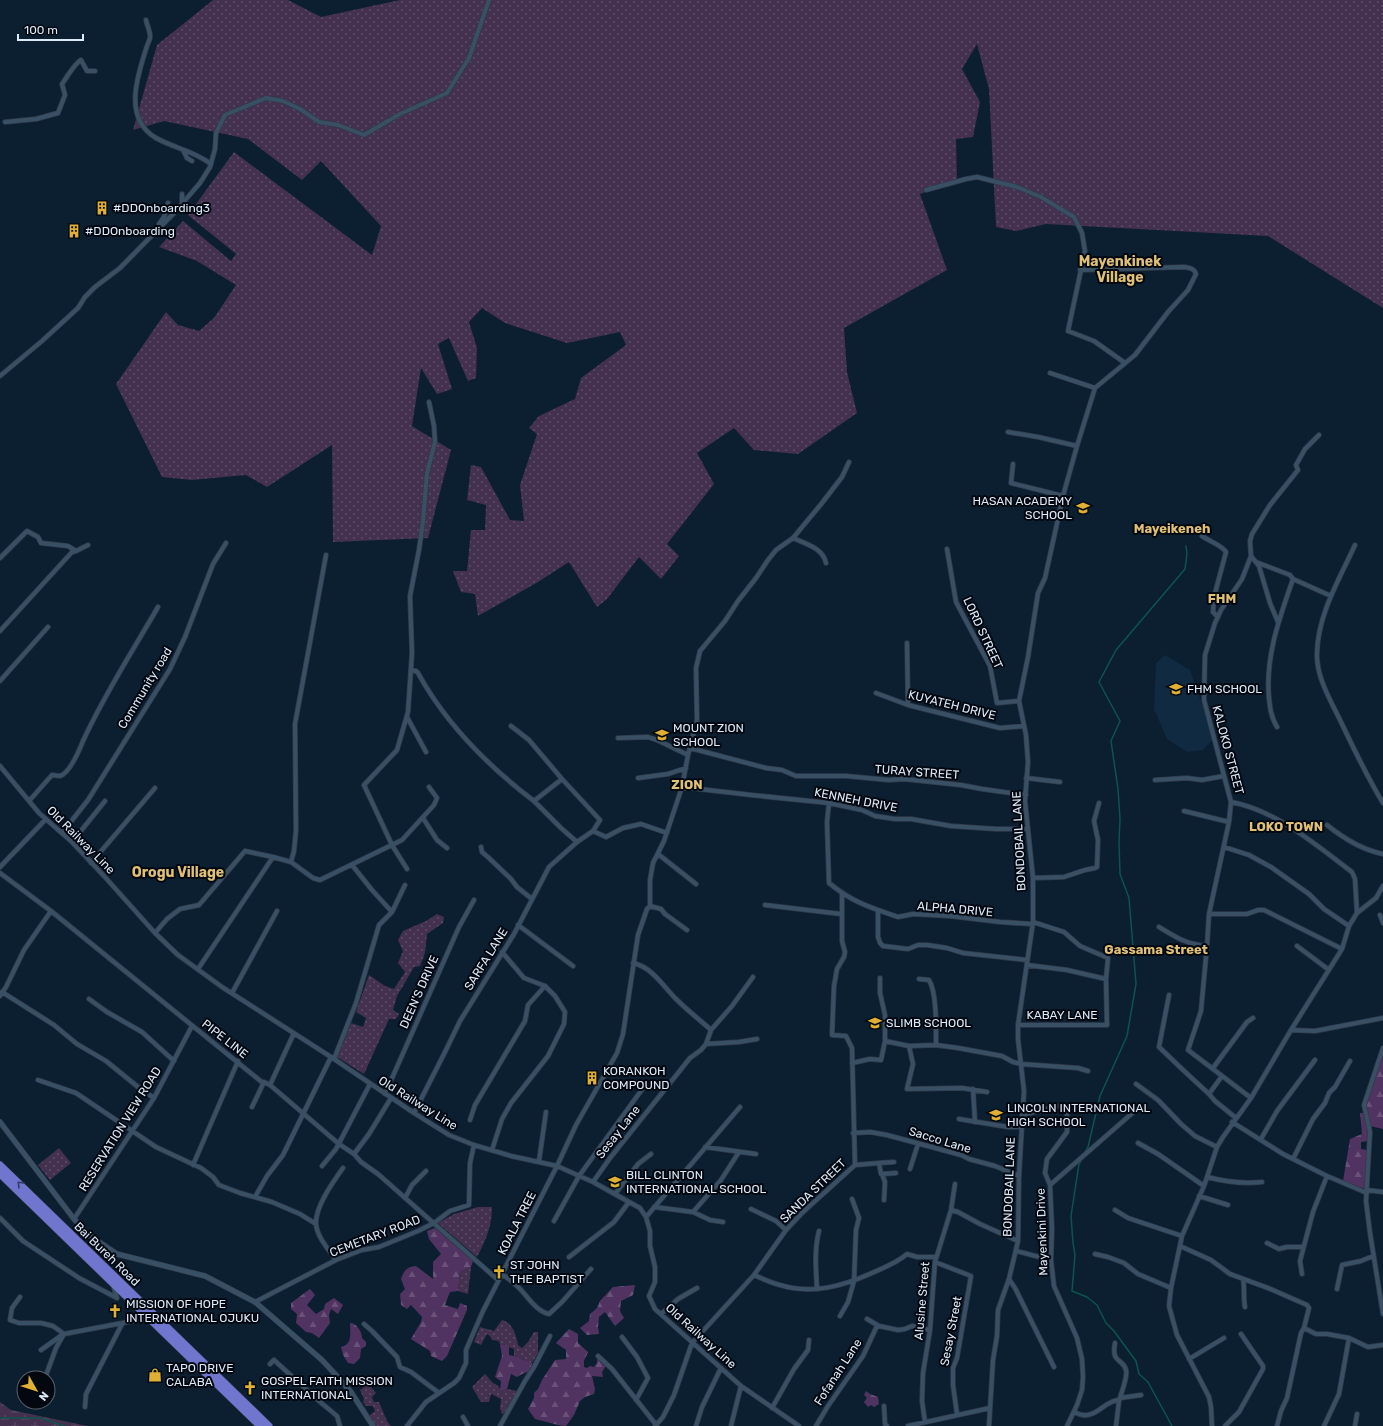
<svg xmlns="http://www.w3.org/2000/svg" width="1383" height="1426" font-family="Rubik,sans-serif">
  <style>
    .built { fill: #0f2a41 }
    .grass { fill: url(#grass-dots) }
    .forest { fill: url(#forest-firs) }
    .wetland { fill: url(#wetland-marsh) }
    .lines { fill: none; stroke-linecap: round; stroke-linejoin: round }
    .stream { stroke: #0c544d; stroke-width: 1.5 }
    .minor-casing { stroke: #303a49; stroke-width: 5.5 }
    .tertiary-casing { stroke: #303a49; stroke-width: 6 }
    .trunk-casing { stroke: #303a49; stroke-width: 8 }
    .minor { stroke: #394f64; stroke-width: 4 }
    .tertiary { stroke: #394f64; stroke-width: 5 }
    .trunk { stroke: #7076ce; stroke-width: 7 }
    .oneway { stroke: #343965 }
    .labels { text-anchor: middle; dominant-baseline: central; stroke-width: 4; stroke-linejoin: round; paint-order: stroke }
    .poi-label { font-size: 12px; fill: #dce9f6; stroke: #030810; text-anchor: start }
    .street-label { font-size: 12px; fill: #dce9f6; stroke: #030810 }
    .neighbourhood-label { font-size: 13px; font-weight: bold; fill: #e0c076; stroke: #030810 }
    .quarter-label { font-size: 14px; font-weight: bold; fill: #e0c076; stroke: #030810 }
  </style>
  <defs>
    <pattern id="grass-dots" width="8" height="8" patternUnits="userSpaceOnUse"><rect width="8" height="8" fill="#44304f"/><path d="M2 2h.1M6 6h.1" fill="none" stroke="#5e4e69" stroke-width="1.8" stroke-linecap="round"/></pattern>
    <pattern id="forest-firs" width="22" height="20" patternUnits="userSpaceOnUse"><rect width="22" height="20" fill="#513361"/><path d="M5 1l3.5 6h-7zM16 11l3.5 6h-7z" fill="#695178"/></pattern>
    <pattern id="wetland-marsh" width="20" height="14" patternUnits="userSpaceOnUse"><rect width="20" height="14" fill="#44304f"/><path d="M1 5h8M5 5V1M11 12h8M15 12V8" fill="none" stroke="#5e4e69"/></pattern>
  </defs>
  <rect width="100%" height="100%" fill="#0b1f31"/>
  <!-- built -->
  <path class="built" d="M1165,655L1190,670L1214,738L1203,750L1187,752L1167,739L1154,709L1156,663Z"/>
  <!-- grass -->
  <path class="grass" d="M213,0H288L321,17L400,0H1383V308L1268,236L1046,224L1016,231L996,227L989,89L977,44L962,69L980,102L973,137L956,139L957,180L920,194L947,270L844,328L847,372L857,413L798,454L754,450L734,428L697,453L714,484L667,544L679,556L661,579L639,557L607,599L597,607L569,562L538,582L478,616L475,594L461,592L453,571H467L471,530H485L486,505L467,500L471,465L481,467L510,520L524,521L520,485L537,434L529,428L539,416L575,399L581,378L626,345L620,332L567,343L505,323L482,308L469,322L477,348L476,378L468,381L449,338L438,344L452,389L437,394L421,368L412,426L451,450L428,538L333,542L332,445L267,487L246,475L192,480L162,477L116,384L166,312L178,325L199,331L214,318L236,285L197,261L159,247L183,221L231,261L236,254L188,215L234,152L372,255L381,226L321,161L302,180L248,139L164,121L133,130L157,45Z
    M437,914L444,917L443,923L427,934L425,953L420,966L414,967L397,996L393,1010L399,1014L396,1019H389L364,1074L337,1057L351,1023L363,1027L366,1018L356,1012L369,975L385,986L394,989L405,972L398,963L403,951L398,940L403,931L426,921Z
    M59,1148L71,1163L50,1180L38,1165Z
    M478,1207H492C492,1226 486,1240 477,1257L438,1223L454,1214Z
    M471,1267L468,1294L458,1291L460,1272Z
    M502,1320C513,1323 516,1335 518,1345L522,1348L528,1342L534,1332H538V1353L532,1363L514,1356V1349L500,1344L499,1341L492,1340L490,1336L487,1334L481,1345L474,1342L480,1327L494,1331Z
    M485,1374L493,1383L497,1385L502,1391L507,1389L518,1391L509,1411L502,1414L500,1408L501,1399L491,1394L489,1402H481L472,1387Z
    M368,1384L376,1393L372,1397L374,1402H379L387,1421L391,1426H375L369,1416L375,1411L373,1406H366L363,1402L364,1399L360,1390Z"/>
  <!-- forest -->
  <path class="forest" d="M1382,1056H1383V1129L1370,1126L1366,1104Z
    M1360,1113H1364L1368,1132V1141L1361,1142V1149L1367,1150L1366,1188H1362L1343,1181L1350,1139L1362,1134Z
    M435,1228L473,1261L471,1267L460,1272L458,1291L450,1292L445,1305L458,1309L460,1303L467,1306V1310L447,1356L442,1361L431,1356L430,1351L411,1339L421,1322L422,1317L411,1305L407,1309L401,1305L400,1294L405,1289L401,1279C404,1271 406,1267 416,1266L433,1279V1262L441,1254L429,1239L427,1231Z
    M635,1285L633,1295L621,1301L620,1311L624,1318L615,1326L605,1312L599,1317L598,1327L599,1334L587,1335L580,1328L589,1321L590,1314L597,1308L600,1301L613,1287Z
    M310,1289L315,1295L307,1305L316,1314L324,1309L325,1304L334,1298L343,1305L338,1314L331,1309L329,1315L330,1323L319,1338L312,1333L306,1332L296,1323L297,1314L291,1309V1303Z
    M350,1323C356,1323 362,1331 362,1338L366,1342V1346L361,1349L360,1358L354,1364L348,1363L343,1355L341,1347C353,1344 350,1333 350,1323Z
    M569,1329L578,1334V1343L588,1352L584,1361V1367L587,1368L590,1366L594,1367L597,1363V1358L606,1366L602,1372L603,1377L592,1376L595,1389L594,1394L585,1397L580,1401L574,1415L566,1426C558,1426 545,1421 535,1419L528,1409L534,1398V1393L538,1389L542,1380L555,1360L566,1359V1350L556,1343Z
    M500,1344L509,1347V1355L514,1356L532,1363L530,1371L522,1374L517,1377L511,1374L507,1389L502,1391L500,1390L501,1381L495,1377L502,1356Z
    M866,1391L870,1394L878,1397L879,1404L874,1407L871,1405L868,1407L864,1402L867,1398L864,1395Z"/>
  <!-- wetland -->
  <path class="wetland" d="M0,1402L11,1410L88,1426H0Z"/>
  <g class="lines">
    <!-- stream -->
    <path class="stream" d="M1085,1152L1088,1147L1100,1096L1127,1036L1136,984L1129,898L1120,874L1119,842L1120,819L1118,789L1111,741L1120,721L1099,682L1116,650L1185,569L1187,554L1186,546
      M1081,1161L1079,1164L1071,1216L1073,1243L1075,1255L1072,1291L1087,1297L1097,1305L1106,1323L1114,1331L1136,1361L1139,1374L1148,1382L1172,1426
      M0,1418H41L64,1426"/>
    <!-- minor casing -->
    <g class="minor-casing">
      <path id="minor" d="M146,20C147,26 151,32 150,38C149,42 147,45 146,49C137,77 123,119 156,138C174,148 194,151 211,164
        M5,122L36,119L58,113L65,95L62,84C67,77 75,63 81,60L87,71H95
        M183,150L187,158L192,161
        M926,190L966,179L977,177L1017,187L1041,197L1074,217L1082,233L1085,251L1068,331L1094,341L1125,363
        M182,194V203
        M160,227L159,224L164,217L168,203
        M1050,373L1095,388
        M0,376L42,341L78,308L85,297L95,287L120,268L174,213L200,183L210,167L215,149L216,133L225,115L266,98L283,101L300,109L319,122L338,125L364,135L400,114L447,93L469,58L489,0
        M1008,432L1038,437L1077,446
        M1013,464L1011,483L1063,496
        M1202,536C1209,541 1223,546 1226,552L1214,597L1213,612L1218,617
        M793,538C806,544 823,548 826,563
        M1355,545C1339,580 1318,614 1317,653C1316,677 1331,701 1341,722C1354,749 1367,777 1383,803
        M947,549L956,602L990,666L997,703L1019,701
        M1251,556L1259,566L1270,603L1278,622
        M0,558L27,531L38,537L41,543L68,546L76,551L88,545
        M1256,562L1290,575L1293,579L1331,596
        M0,631L72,552L76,551
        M907,643L908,705
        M411,670L416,671L418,673C446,724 488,766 534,801L562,779
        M0,681L48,627
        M876,693L908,705L1000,728L1024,726
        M407,717L426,752
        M1277,727C1271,717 1270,708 1269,698C1265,656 1280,617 1293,579
        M618,738L648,737L657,740L688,755
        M690,748L766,768L782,770L796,776H846L889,780L904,779L961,785L982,789L1026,795
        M0,766L39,813L72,842L104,876L155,933L178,955L222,987L331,1057L414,1113L449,1135L474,1145L511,1156L557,1166L593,1182L640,1208L646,1217L650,1231V1246L655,1267V1282L649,1296L655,1309L741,1386L799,1426
        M638,778L668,774L686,768
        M1026,778L1060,782
        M1155,780L1187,778L1202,780L1224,776
        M682,787L751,795L829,803L862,810L875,816L895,819H911L951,826L996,829H1027
        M29,801L52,775L60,776C70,773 79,751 83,741C104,695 132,652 158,607
        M534,801L561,828L577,842
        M1231,802C1276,810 1316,845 1352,872L1355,879L1357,913
        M829,803L827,822L829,883C845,896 858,903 878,910V937L880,943L883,946L908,949L918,945H927L947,948L963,953L1027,960
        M1184,811L1229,822
        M423,818L437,840L447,848
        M1327,825C1343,838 1363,850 1383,854
        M593,831L606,837L623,828L641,824L667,833
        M62,833L88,800L170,669L185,637L213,564L226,543
        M72,842L105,801
        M481,847L482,852L489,858L511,879L517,887L532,899
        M1224,847L1249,855L1271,867L1309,894L1324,909L1349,926
        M658,854L696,884
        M291,862L294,851L296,830L295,724L326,555
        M91,863L155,788
        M352,865L372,890L392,912
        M0,867L46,819
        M407,869L392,845L364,785L397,750L408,712L412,653L410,596L419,550L423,521L427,473L435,442L434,426L429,402
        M0,873L51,911L263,1083L264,1082L270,1085L339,1144L354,1154L361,1162L378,1174L498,1280
        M1033,878L1064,877L1085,870L1095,868L1097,867L1098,840L1094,821L1099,803
        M765,905L841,914
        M650,906L661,909L665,914L687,930
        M878,910L898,917L913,914L950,916L1000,922L1032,924
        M1209,914H1247L1258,910H1264L1342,949
        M1380,915L1383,923
        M518,925L573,966
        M1159,927C1177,938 1186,944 1207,946
        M155,933L167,919L180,909L199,905L245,851L273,857
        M1297,946L1329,970
        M633,963C652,967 663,986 676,999C687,1010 700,1020 711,1030L706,1044
        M1027,965L1067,970L1106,979
        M198,969L273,857L291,862L313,878L320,880L402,840L434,805L437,798L429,787
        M919,979L929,980C937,993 936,1028 936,1045
        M2,992L54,1025L77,1044L106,1061L138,1087L154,1098
        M232,993L277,911
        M1169,995L1159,1047L1182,1069L1209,1094
        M0,996L6,987L24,950L51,911
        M89,999L107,1012L142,1032L174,1061
        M1018,1025H1107L1106,979L1108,958L1080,946L1064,932L1033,922
        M711,1030L732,1006L753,977
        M1291,1030L1315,1031L1383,1018
        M885,1041L909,1046L936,1045L958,1048L1002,1056L1013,1062L1021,1064L1078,1068L1088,1071
        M909,1046L913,1064L907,1089L962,1088L987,1092
        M1383,1048L1364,1105L1370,1132L1366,1201L1370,1233L1383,1314
        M334,1059L356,1003L379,925L392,912L405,885
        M852,1063L870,1059L881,1060L885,1041V1015L880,993V978
        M1213,1068L1247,1022L1253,1018
        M1222,1076L1209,1094L1215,1101L1236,1118
        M38,1080L76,1093L156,1147L201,1168L213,1177L219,1185L240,1193L272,1202L300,1214L316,1224
        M1136,1084L1158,1100L1181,1124L1195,1136L1217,1147
        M270,1085L294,1033
        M973,1089L975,1122
        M385,1094L459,927L474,900
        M1251,1098L1188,1050L1201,1011L1207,946L1209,914L1229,822L1231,802L1204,700L1205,655L1215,623L1221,610L1242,579L1251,556L1250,541L1252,534L1270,505L1298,470L1296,465L1305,449L1319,435
        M252,1107L264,1082
        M414,1113L445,1052L460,1021L514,934L549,867L577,842L593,831L600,820L562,779L529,740L511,726
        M1022,1115L1059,1106H1067V1132L1047,1159L1045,1173L1050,1185L1052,1229L1051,1260L1054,1286L1077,1338L1082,1359L1083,1377L1082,1390L1077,1405L1067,1426
        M959,1119L1008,1127H1022
        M470,1120L475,1105L525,1021L528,1005L545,986
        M1232,1122L1283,1154L1327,1176L1367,1193
        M853,1133L870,1132L887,1135L961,1155L969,1159L995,1166L1019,1176
        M1261,1139L1277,1111L1315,1060
        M1138,1143L1158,1154L1204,1186
        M705,1147L756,1154
        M492,1150L502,1119L511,1103L548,1056L564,1024L565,1012L555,996L545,986L524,978L502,952
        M354,1154L369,1134L391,1098
        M1293,1159L1313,1119L1325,1103L1329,1093L1335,1087L1350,1061
        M539,1161L546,1112
        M879,1163L894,1162
        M193,1165L238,1061
        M855,1165L879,1163L881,1174H882L885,1182L884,1200
        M322,1166L336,1149L370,1084
        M910,1169L918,1144
        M882,1174L896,1173
        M1207,1177C1226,1182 1243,1184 1262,1182
        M593,1182L610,1158L690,1058L701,1050L706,1044L739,1042L757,1039
        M1050,1185L1137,1109
        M1367,1190L1383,1192
        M615,1194L638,1164L651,1154
        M1199,1196L1228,1205
        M255,1197L267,1176L283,1155L331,1057
        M405,1198L412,1185L426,1171
        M654,1207L693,1212L721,1180L739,1152
        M751,1209L776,1221L786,1230
        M951,1210L958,1212L980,1224L1018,1241
        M1115,1210L1128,1218L1182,1236
        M693,1212L710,1220L723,1222
        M646,1217L740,1107
        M0,1218L23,1241L79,1278L117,1298L113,1285
        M74,1219L154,1098L192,1026
        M554,1221L579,1176L646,1084
        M1267,1243L1279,1249L1287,1247H1303
        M1180,1246L1211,1260L1230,1274L1268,1288L1307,1305L1309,1308L1304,1328L1301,1333L1287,1398L1281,1411L1277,1426
        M1016,1251L1051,1260
        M1095,1254L1108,1257L1124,1263L1138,1274L1171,1288
        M569,1257L614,1222L629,1202
        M336,1260C329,1250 317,1237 316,1224C315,1207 333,1182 343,1168
        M935,1262L971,1276L957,1358L953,1368V1385L957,1414
        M502,1274C509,1279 517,1285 522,1291C529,1299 538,1312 549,1314L562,1302L591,1269
        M1302,1274L1300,1261L1313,1212L1327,1176
        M754,1275C763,1279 771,1283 780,1285C812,1295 843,1286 872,1273C885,1267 897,1263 907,1254L917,1257H936
        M1009,1279L1015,1288L1054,1367
        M1243,1279C1245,1288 1243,1297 1245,1307
        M817,1289C816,1270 814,1250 819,1231
        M1337,1289L1342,1265L1361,1261L1373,1256
        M20,1297L12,1308L10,1320L19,1323H41L53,1326L64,1334L149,1318
        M255,1302L336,1260L362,1250L379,1247L418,1231L434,1223L450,1211L469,1205L470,1163L474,1145
        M661,1314L678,1299L697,1288
        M840,1316L848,1302L854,1281L856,1230L859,1218L852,1199
        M867,1319L879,1326
        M364,1324L372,1331L397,1357L400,1367L411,1372L439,1393
        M1304,1328L1316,1334H1327L1349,1338L1368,1347L1383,1345
        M622,1337L637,1357L648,1378L636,1400
        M1115,1343C1111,1364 1123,1358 1126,1370C1128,1378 1121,1393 1119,1401C1118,1409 1117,1418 1116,1426
        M41,1350L62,1335
        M598,1356L612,1369L657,1426
        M1189,1359L1224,1338
        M270,1364L274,1360L319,1401L337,1416L340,1426
        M45,1378L56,1348L64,1334
        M1120,1398L1141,1395
        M884,1406L885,1424L887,1426
        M85,1407L86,1394L122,1324
        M772,1408L794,1369L808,1350L809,1340
        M1074,1412C1077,1413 1080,1415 1083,1415C1097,1417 1106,1400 1119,1400
        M463,1417L468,1426
        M925,1422L922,1401L923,1373L930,1330L935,1262L951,1210L955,1184
        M407,1426L426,1402L454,1383L459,1378L466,1363V1350L483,1311L557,1166L576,1125L617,1053L623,1034L638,935L647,909L650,906V880L653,863L664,841L682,787L688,755L697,720L696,668L700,651L725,621L738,601L756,578L768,560L776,550L793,538L822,503L842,477L849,462
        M500,1426L525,1381L534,1367L550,1336
        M655,1426L663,1417L674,1395L692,1343L754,1275L786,1230L802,1213L855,1165L852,1048L846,1036L832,1035L834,986L837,969L844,957L845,952L842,941V894
        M696,1426L702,1407L721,1368
        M731,1426L741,1386
        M816,1426L828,1406L863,1356L876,1328L879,1326L898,1330L905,1329L912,1326L930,1330
        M908,1426L990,1408
        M989,1426L993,1360L997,1336L998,1310L1009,1279L1018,1241L1019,1176L1024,1091L1018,1039V1025L1033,922V878L1025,801L1028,762L1026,735L1019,701L1028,657L1038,593L1045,578L1063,496L1077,446L1095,388L1135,355L1168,312L1188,290L1196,274C1194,268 1190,268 1184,267L1080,270
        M1212,1426L1211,1407L1209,1397L1177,1335L1169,1306L1171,1288L1182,1236L1204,1186L1217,1147L1223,1137L1251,1098L1291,1030L1342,949L1349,926L1357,913L1376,898L1383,886
        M1225,1426L1239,1412L1263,1369V1366L1241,1334
        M1324,1426L1339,1394L1349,1338
        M1355,1426L1357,1414"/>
    </g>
    <!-- tertiary casing -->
    <g class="tertiary-casing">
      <path id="tertiary" d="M0,1122L74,1219L89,1235L117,1254L205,1276L255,1302L322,1360L335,1374L351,1392L373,1426"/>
    </g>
    <!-- trunk casing -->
    <g class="trunk-casing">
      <path id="trunk" d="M0,1165L269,1426
        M0,1174L260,1426"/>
    </g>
    <!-- minor -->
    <use href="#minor" class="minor"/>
    <!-- tertiary -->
    <use href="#tertiary" class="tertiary"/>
    <!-- trunk -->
    <use href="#trunk" class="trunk"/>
  </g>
  <!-- one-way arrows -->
  <defs><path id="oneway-chevron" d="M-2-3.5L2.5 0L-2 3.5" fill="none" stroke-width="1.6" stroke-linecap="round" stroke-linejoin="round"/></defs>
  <use class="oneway" href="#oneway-chevron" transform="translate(20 1184) rotate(-135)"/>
  <!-- icons -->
  <defs>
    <g id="building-bare" transform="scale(1.08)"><path d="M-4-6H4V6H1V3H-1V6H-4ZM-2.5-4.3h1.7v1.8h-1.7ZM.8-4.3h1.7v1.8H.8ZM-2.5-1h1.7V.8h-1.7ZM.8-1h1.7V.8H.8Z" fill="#dfb034" stroke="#030810" stroke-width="2.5" paint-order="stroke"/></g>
    <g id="school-bare" transform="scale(1.08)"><path d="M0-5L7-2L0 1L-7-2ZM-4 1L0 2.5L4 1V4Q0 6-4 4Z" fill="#dfb034" stroke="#030810" stroke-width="2.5" paint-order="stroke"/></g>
    <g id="church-bare" transform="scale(1.08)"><path d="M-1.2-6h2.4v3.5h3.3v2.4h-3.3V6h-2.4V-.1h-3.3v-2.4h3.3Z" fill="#dfb034" stroke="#030810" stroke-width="2.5" paint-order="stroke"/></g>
    <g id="shop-bare" transform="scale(1.08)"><path d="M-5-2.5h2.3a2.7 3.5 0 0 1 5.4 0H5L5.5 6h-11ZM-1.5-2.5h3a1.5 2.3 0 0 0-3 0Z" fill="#dfb034" stroke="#030810" stroke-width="2.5" paint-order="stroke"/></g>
  </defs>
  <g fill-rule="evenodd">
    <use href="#building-bare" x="102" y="208"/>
    <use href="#building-bare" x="74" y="231"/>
    <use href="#school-bare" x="1083" y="508"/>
    <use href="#school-bare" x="1176" y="689"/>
    <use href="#school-bare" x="662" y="735"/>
    <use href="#school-bare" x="875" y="1023"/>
    <use href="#building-bare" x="592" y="1078"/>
    <use href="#school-bare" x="996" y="1115"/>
    <use href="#school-bare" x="615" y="1182"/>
    <use href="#church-bare" x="499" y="1272"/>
    <use href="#church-bare" x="115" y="1311"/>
    <use href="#shop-bare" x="155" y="1375"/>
    <use href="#church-bare" x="250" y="1388"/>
  </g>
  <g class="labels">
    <!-- poi labels -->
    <g class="poi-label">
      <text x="113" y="208">#DDOnboarding3</text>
      <text x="85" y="231">#DDOnboarding</text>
      <text x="1072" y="501" text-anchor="end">HASAN ACADEMY<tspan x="1072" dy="14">SCHOOL</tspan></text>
      <text x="1187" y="689">FHM SCHOOL</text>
      <text x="673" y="728">MOUNT ZION<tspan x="673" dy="14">SCHOOL</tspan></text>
      <text x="886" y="1023">SLIMB SCHOOL</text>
      <text x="603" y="1071">KORANKOH<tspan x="603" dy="14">COMPOUND</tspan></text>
      <text x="1007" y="1108">LINCOLN INTERNATIONAL<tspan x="1007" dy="14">HIGH SCHOOL</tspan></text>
      <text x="626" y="1175">BILL CLINTON<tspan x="626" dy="14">INTERNATIONAL SCHOOL</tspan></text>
      <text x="510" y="1265">ST JOHN<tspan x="510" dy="14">THE BAPTIST</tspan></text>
      <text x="126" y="1304">MISSION OF HOPE<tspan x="126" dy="14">INTERNATIONAL OJUKU</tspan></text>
      <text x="166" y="1368">TAPO DRIVE<tspan x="166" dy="14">CALABA</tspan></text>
      <text x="261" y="1381">GOSPEL FAITH MISSION<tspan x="261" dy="14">INTERNATIONAL</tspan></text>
    </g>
    <!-- street labels -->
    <g class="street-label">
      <text transform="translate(983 633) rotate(65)">LORD STREET</text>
      <text transform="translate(145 688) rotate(-59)">Community road</text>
      <text transform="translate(952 705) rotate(14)">KUYATEH DRIVE</text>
      <text transform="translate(1228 750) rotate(75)">KALOKO STREET</text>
      <text transform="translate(917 772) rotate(4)">TURAY STREET</text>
      <text transform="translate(856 800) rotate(11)">KENNEH DRIVE</text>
      <text transform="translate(81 840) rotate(45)">Old Railway Line</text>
      <text transform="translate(1019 841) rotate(-93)">BONDOBAIL LANE</text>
      <text transform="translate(955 909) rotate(5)">ALPHA DRIVE</text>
      <text transform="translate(486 959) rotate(-58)">SARFA LANE</text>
      <text transform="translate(419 992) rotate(-66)">DEEN'S DRIVE</text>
      <text x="1062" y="1015">KABAY LANE</text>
      <text transform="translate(225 1039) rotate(38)">PIPE LINE</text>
      <text transform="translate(418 1103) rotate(32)">Old Railway Line</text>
      <text transform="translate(120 1129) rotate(-58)">RESERVATION VIEW ROAD</text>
      <text transform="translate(618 1132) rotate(-52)">Sesay Lane</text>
      <text transform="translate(940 1140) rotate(17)">Sacco Lane</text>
      <text transform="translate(1009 1187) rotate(-88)">BONDOBAIL LANE</text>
      <text transform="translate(813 1191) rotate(-44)">SANDA STREET</text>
      <text transform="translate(517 1223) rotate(-63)">KOALA TREE</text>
      <text transform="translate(1042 1232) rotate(-92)">Mayenkini Drive</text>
      <text transform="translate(375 1236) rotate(-21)">CEMETARY ROAD</text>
      <text transform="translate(107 1254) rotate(44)">Bai Bureh Road</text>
      <text transform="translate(922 1301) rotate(-85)">Alusine Street</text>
      <text transform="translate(951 1331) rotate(-79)">Sesay Street</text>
      <text transform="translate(701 1336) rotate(42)">Old Railway Line</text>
      <text transform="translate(838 1372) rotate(-57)">Fofanah Lane</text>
    </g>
    <!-- neighbourhood labels -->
    <g class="neighbourhood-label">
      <text x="1172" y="528">Mayeikeneh</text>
      <text x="1222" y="598">FHM</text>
      <text x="687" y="784">ZION</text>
      <text x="1286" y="826">LOKO TOWN</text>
      <text x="1156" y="949">Gassama Street</text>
    </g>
    <!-- quarter labels -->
    <g class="quarter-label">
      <text x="1120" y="261">Mayenkinek<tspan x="1120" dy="16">Village</tspan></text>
      <text x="178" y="872">Orogu Village</text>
    </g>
  </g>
  <!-- north arrow -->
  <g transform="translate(36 1390) rotate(129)"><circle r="19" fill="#030810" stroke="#5a626c"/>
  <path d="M0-3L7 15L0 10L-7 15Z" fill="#dfb034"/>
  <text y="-6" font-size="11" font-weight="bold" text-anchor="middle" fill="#dce9f6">N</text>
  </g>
  <!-- scale -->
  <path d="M18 34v6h65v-6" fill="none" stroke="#dce9f6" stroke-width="2"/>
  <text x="24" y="34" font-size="12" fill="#dce9f6" stroke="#030810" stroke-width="3" paint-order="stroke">100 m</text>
</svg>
